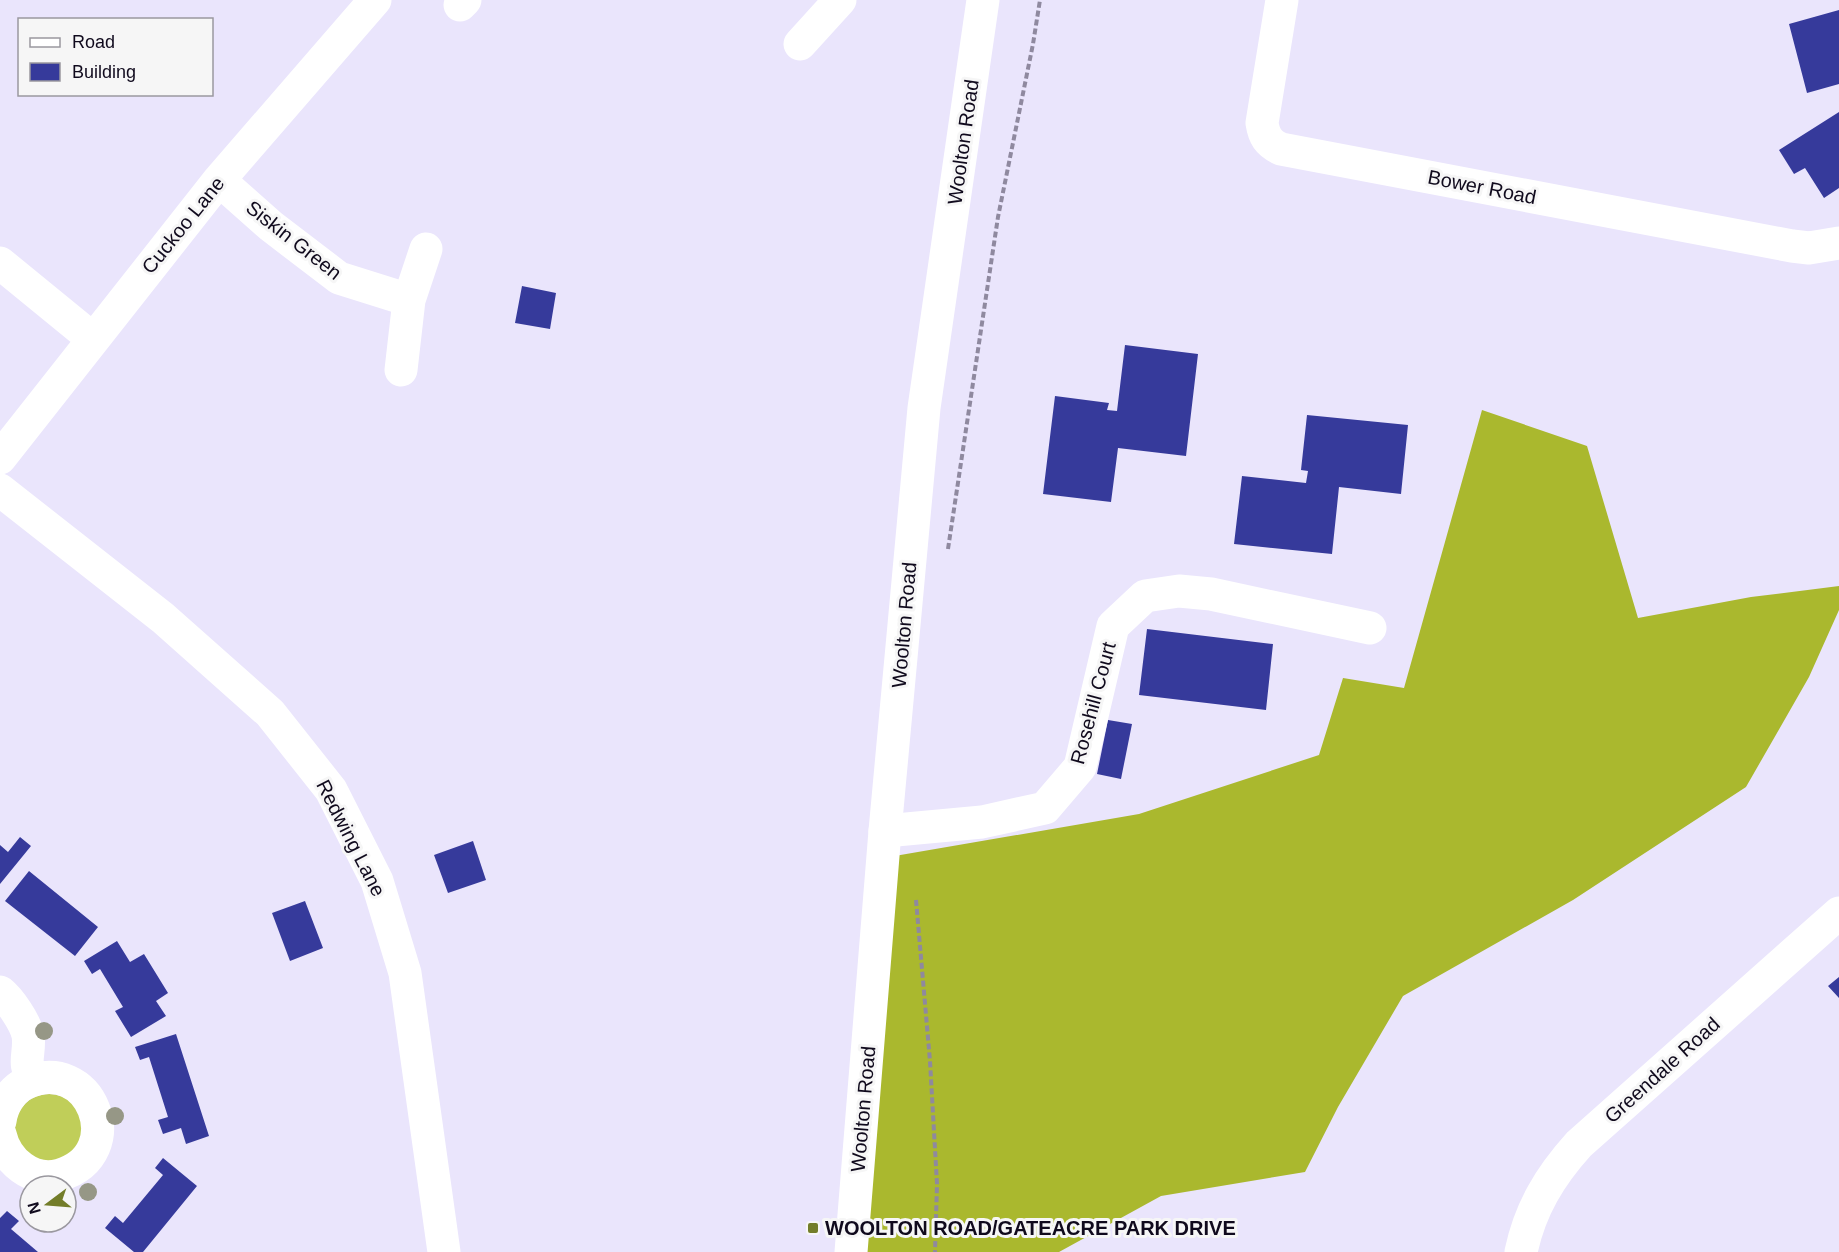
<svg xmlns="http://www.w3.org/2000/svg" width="1839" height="1252" font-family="Helvetica,sans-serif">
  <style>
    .green { fill: #c0ce59 }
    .forest { fill: #aab82e }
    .building { fill: #363a9b }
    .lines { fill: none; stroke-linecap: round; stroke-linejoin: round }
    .path { stroke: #8f899f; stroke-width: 4; stroke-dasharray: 6 3; stroke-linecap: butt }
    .minor { stroke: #fff; stroke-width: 33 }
    .tertiary { stroke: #fff; stroke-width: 33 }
    .tree { fill: #969786 }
    .poi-dot { fill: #737d29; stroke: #f6f6f6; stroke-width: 2 }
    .labels { text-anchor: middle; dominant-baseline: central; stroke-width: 6; stroke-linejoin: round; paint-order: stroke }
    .street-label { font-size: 20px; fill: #100a1d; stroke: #f6f6f6 }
    .poi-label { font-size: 20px; font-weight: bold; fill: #100a1d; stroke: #f6f6f6; text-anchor: start }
  </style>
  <rect width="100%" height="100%" fill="#eae5fc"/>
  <!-- green -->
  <path class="green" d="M15 1128a34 34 0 1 1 68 0a34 34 0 1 1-68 0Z"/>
  <!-- forest -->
  <path class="forest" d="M1482,410L1587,446L1638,618L1751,597L1839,586V610L1809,677L1746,787L1573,900L1403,996L1338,1107L1305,1172L1161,1196L1059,1252H866L883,858L1139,814L1319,755L1343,678L1404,688Z"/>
  <!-- building -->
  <path class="building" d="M1839,10V84L1807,93L1789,24Z
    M1839,112V188L1824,198L1805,168L1794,174L1779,150Z
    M522,286L556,293L550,329L515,323Z
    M1125,345L1198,354L1186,456L1118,448L1111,502L1043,494L1055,396L1109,403L1107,410L1117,411Z
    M1307,415L1408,425L1401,494L1339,487L1332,554L1234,544L1242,476L1306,483L1308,471L1301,470Z
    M1147,629L1273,644L1266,710L1139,695Z
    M1108,720L1132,724L1121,779L1097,774Z
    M20,837L31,846L0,884V845L8,852Z
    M473,841L486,880L448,893L434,855Z
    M29,871L98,927L75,956L5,901Z
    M305,901L323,948L290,961L272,913Z
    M117,941L130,962L144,954L168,993L156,1001L166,1016L131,1037L115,1011L123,1007L100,969L92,974L84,961Z
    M1839,977V998L1828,986Z
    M176,1034L209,1136L186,1144L181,1128L163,1134L158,1120L168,1117L149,1057L140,1060L135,1047Z
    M163,1158L197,1186L143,1252H134L105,1228L115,1216L123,1223L163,1175L155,1168Z
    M7,1211L19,1221L11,1229L38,1252H0V1218Z"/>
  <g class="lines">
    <!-- path -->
    <path class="path" d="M948,549L998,217L1033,44L1040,0
      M916,900L930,1061L937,1184L935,1252"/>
    <!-- minor -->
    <path class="minor" d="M1282,0L1262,123C1264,136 1268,143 1281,149L1792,246L1809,248L1839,243
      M460,5L465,0
      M800,44L840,0
      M219,180L271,226L339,278L409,300
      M0,263L93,339
      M401,370L409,300L426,249
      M0,458L219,180L375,0
      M0,490L163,618L270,713L331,790L377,881L405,973L444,1252
      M885,831L982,822L1045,808L1080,767L1113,626L1145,596L1179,591L1211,594L1370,628
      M0,992C10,1000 25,1022 28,1035C31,1053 21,1063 34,1080
      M0,1121C2,1106 11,1091 24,1084C91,1051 131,1154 60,1175C32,1183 6,1161 0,1134
      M1521,1252C1530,1209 1550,1176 1579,1144L1839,913"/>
    <!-- tertiary -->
    <path class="tertiary" d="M851,1252L885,831L924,408L983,0"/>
  </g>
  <!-- trees -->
  <g class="tree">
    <circle cx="44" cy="1031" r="9"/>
    <circle cx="115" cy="1116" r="9"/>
    <circle cx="88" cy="1192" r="9"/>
  </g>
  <!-- markers -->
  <rect class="poi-dot" x="807" y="1222" width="12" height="12" rx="3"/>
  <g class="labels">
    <!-- street labels -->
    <g class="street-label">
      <text transform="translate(963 142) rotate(-82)">Woolton Road</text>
      <text transform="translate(1482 187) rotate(11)">Bower Road</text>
      <text transform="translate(183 225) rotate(-51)">Cuckoo Lane</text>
      <text transform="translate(294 240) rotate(38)">Siskin Green</text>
      <text transform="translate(904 625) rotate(-85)">Woolton Road</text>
      <text transform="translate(1093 703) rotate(-75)">Rosehill Court</text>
      <text transform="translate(351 838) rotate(63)">Redwing Lane</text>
      <text transform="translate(1662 1070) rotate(-42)">Greendale Road</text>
      <text transform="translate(863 1109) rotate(-85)">Woolton Road</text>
    </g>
    <!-- poi labels -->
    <g class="poi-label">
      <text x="825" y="1228">WOOLTON ROAD/GATEACRE PARK DRIVE</text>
    </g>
  </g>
  <!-- legend -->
  <rect x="18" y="18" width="195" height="78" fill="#f6f6f6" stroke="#9a989f" stroke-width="1.5"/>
  <rect x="30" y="38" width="30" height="9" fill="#ffffff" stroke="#9a989f" stroke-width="1.5"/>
  <text x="72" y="48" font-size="18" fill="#100a1d">Road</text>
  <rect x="30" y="63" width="30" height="18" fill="#363a9b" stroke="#9a989f" stroke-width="1.5"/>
  <text x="72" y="78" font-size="18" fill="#100a1d">Building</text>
  <!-- north arrow -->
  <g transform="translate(48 1204) rotate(254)"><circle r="28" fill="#f6f6f6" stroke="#9a989f" stroke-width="1.5"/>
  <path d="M0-4.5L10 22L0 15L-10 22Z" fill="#737d29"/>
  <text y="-9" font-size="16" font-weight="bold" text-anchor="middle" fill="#100a1d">N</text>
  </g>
</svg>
